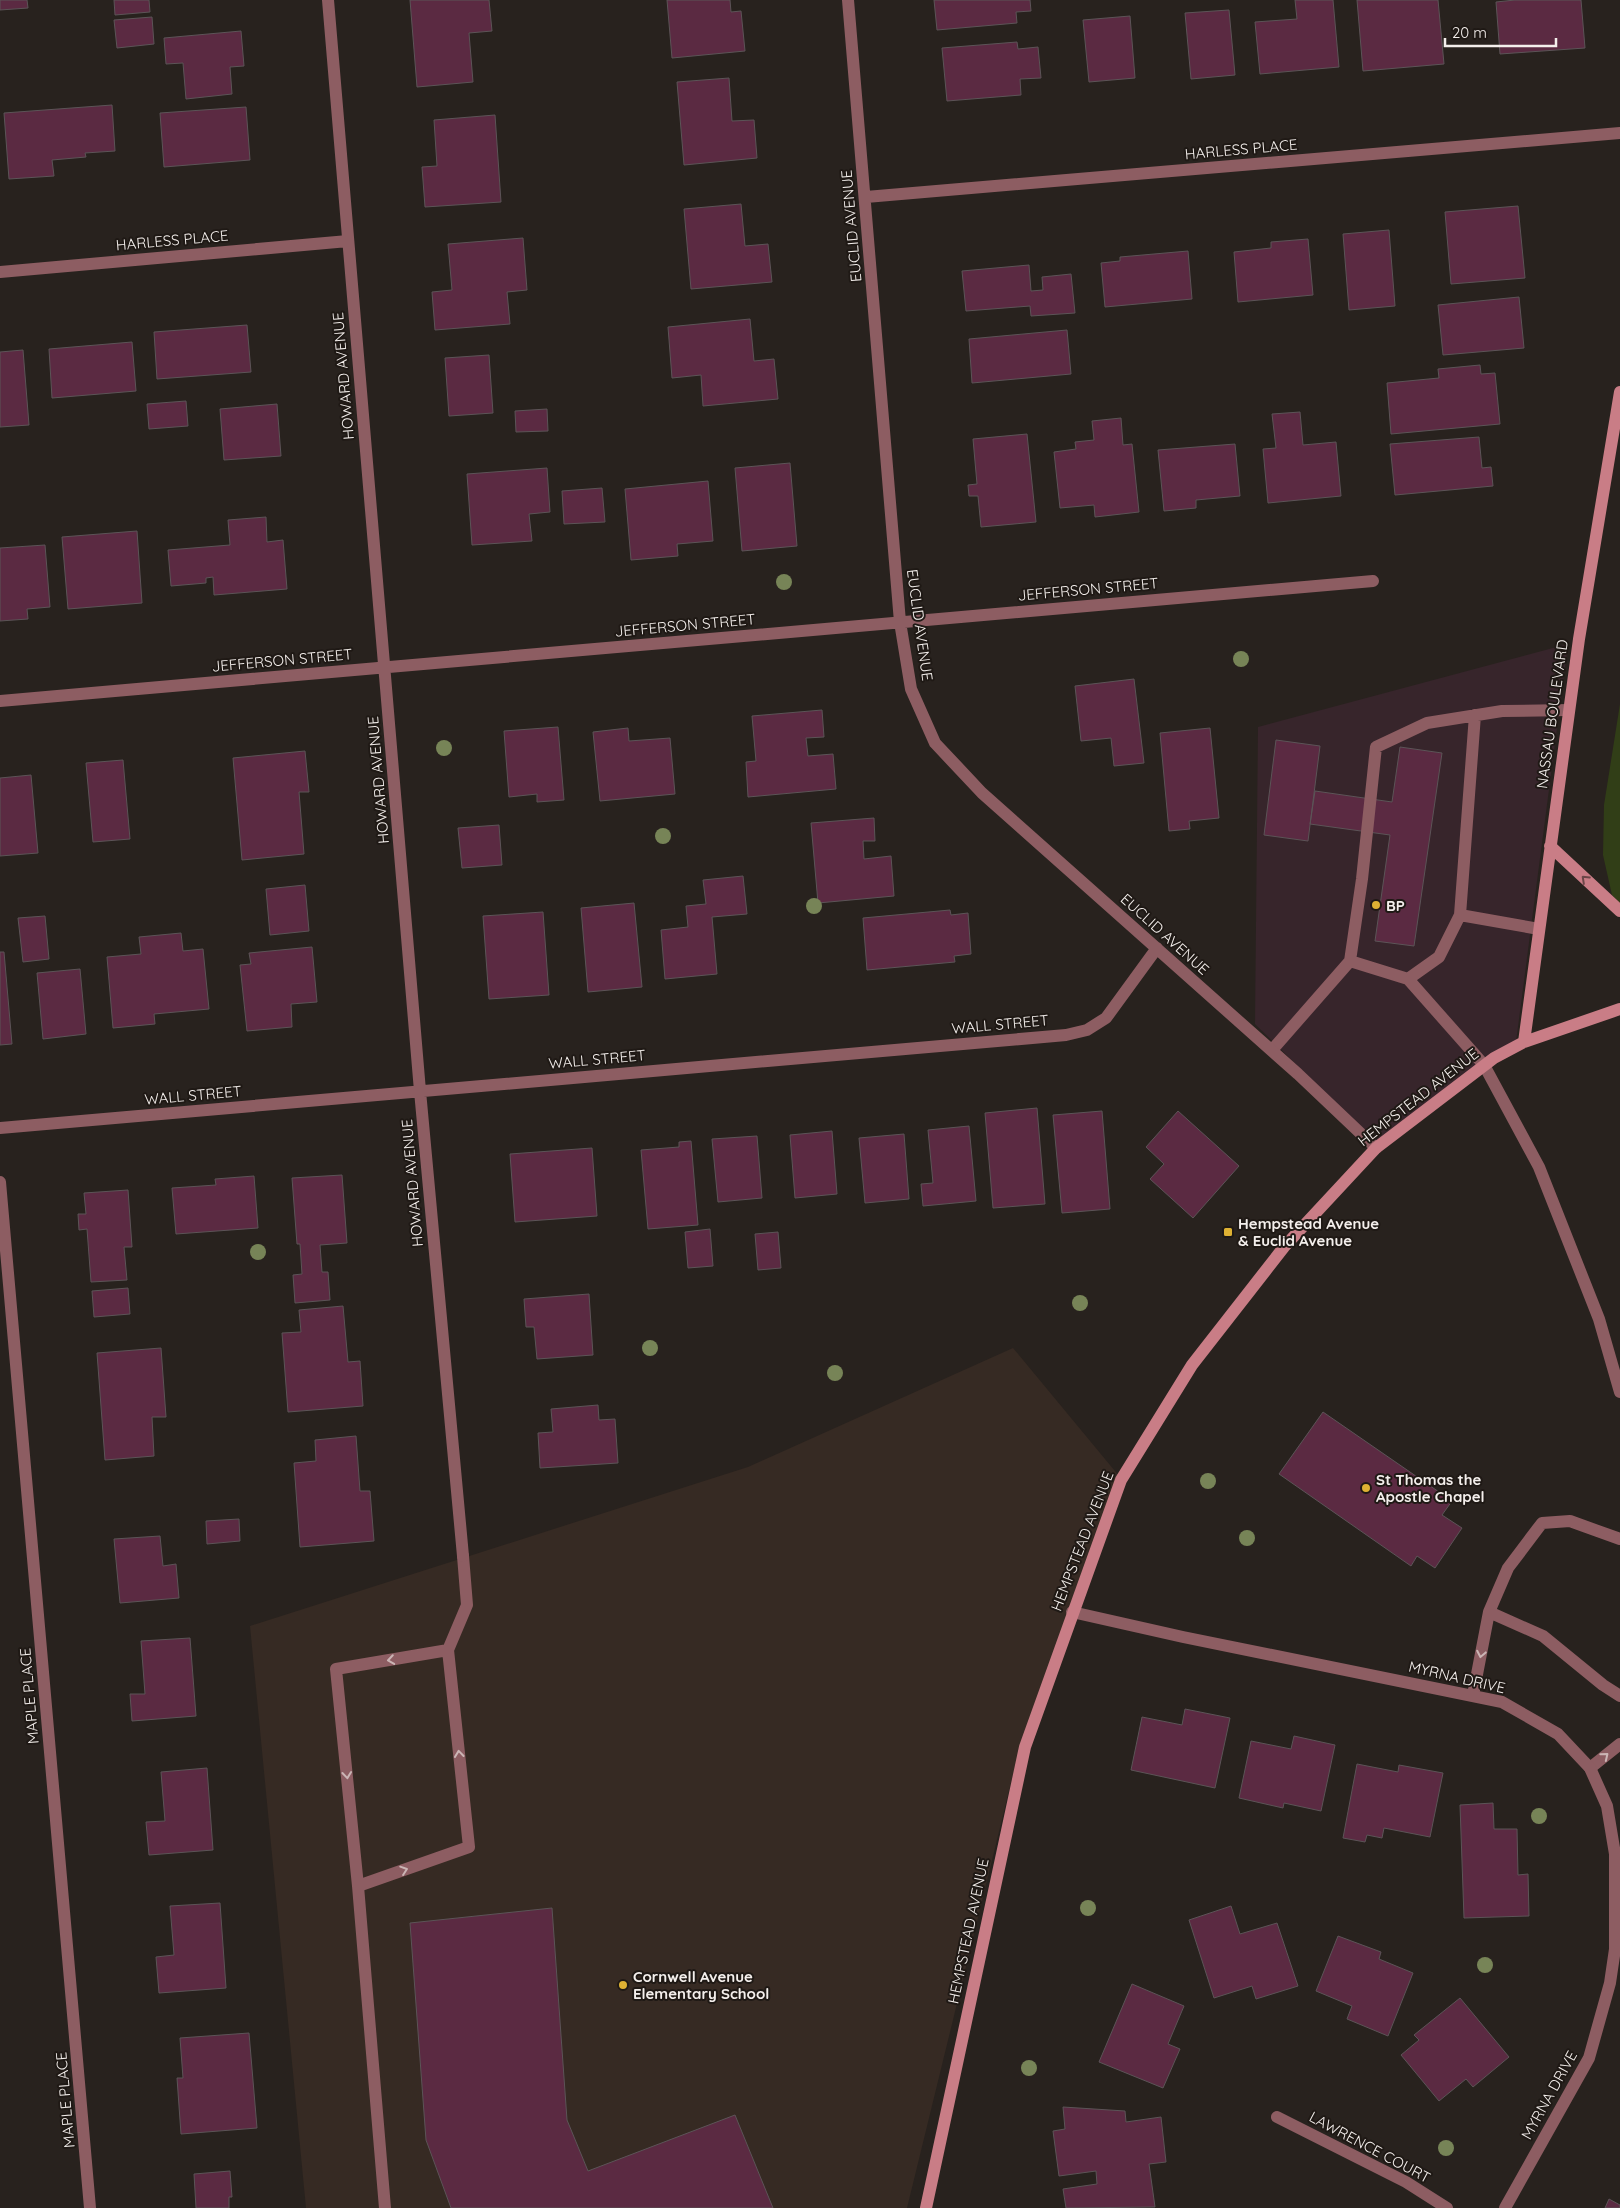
<svg xmlns="http://www.w3.org/2000/svg" width="1620" height="2208" font-family="Quicksand,sans-serif">
  <style>
    .commercial { fill: #37252b }
    .built { fill: #362a23 }
    .green { fill: #313e17 }
    .building { fill: #5b2a42; stroke: #5c5457 }
    .lines { fill: none; stroke-linecap: round; stroke-linejoin: round }
    .lane { stroke: #8d5d62; stroke-width: 12 }
    .street { stroke: #8d5d62; stroke-width: 12 }
    .secondary { stroke: #c97d86; stroke-width: 12 }
    .tree { fill: #778457 }
    .oneway { stroke: #6b4648 }
    .oneway2 { stroke: #cbb5b5 }
    .poi-dot { fill: #deb133; stroke: #1f1915; stroke-width: 2 }
    .labels { text-anchor: middle; dominant-baseline: central; stroke-width: 4; stroke-linejoin: round; paint-order: stroke }
    .street-label { font-size: 15px; fill: #f4efec; stroke: #1f1915 }
    .poi-label { font-size: 15px; font-weight: bold; fill: #f4efec; stroke: #1f1915; text-anchor: start }
  </style>
  <rect width="100%" height="100%" fill="#28221e"/>
  <!-- commercial -->
  <path class="commercial" d="M1568,644L1516,1042L1377,1144L1255,1024L1258,727Z"/>
  <!-- built -->
  <path class="built" d="M1013,1348L1124,1482L1016,1762L907,2208H306L250,1626L748,1467Z"/>
  <!-- green -->
  <path class="green" d="M1620,704V903L1612,895L1603,855L1604,805Z"/>
  <!-- building -->
  <path class="building" d="M0,0H27L28,8L0,10Z
    M114,0H149L150,12L115,15Z
    M410,0H489L492,31L469,33L473,82L417,87Z
    M667,0H730L731,12L741,11L745,51L672,58Z
    M934,0H1030L1031,11L1016,12L1017,23L937,30Z
    M1295,0H1333L1339,67L1260,74L1255,22L1297,19Z
    M1357,0H1438L1444,64L1363,71Z
    M1515,0H1581L1585,48L1500,54L1496,2Z
    M1229,10L1235,75L1191,79L1185,13Z
    M1130,16L1135,78L1089,82L1083,20Z
    M152,17L154,44L117,48L114,20Z
    M241,31L244,66L230,67L232,94L186,99L183,63L166,64L164,38Z
    M1017,42L1018,49L1038,47L1041,78L1020,79L1021,95L947,101L942,48Z
    M729,78L732,121L754,120L757,158L684,165L677,82Z
    M112,105L115,151L85,153L86,157L52,160L54,176L9,179L4,113Z
    M246,107L250,160L164,167L160,113Z
    M495,115L501,202L425,207L422,167L437,166L434,120Z
    M741,204L745,246L768,244L772,282L691,289L684,209Z
    M1518,206L1525,278L1451,284L1445,212Z
    M1389,230L1395,306L1349,310L1343,234Z
    M523,238L527,290L507,292L510,324L435,330L432,292L452,290L448,244Z
    M1308,239L1313,295L1238,302L1234,252L1271,248V242Z
    M1188,251L1192,299L1105,307L1101,263L1120,261V257Z
    M1029,265L1031,291L1043,290L1042,277L1071,274L1075,313L1031,316L1030,306L966,311L962,271Z
    M1519,297L1524,348L1443,355L1438,305Z
    M750,319L754,361L774,359L778,399L703,406L701,375L672,378L668,327Z
    M247,325L251,372L157,379L154,332Z
    M1067,330L1071,374L972,383L969,339Z
    M132,342L136,391L52,398L49,349Z
    M23,350L29,425L0,427V352Z
    M489,355L493,413L449,416L445,358Z
    M1480,365L1481,374L1495,373L1500,424L1391,434L1387,383L1439,378L1438,369Z
    M186,401L188,426L149,429L147,404Z
    M277,404L281,456L224,460L220,409Z
    M547,409L548,431L516,432L515,411Z
    M1300,412L1303,445L1336,442L1341,496L1268,503L1263,449L1276,448L1272,414Z
    M1121,418L1123,445L1132,444L1139,512L1095,517L1094,505L1060,508L1054,452L1076,449L1075,442L1094,440L1092,421Z
    M1027,434L1036,522L981,527L978,496H969L968,485L977,484L973,439Z
    M1479,437L1482,468L1491,467L1493,486L1395,495L1390,444Z
    M1235,444L1240,496L1196,500V508L1164,511L1158,450Z
    M790,463L797,546L742,551L735,468Z
    M547,468L550,512L529,514L532,541L472,545L467,474Z
    M708,481L713,541L677,544L678,556L631,560L625,489Z
    M602,488L605,522L564,524L562,491Z
    M266,517L267,542L283,540L287,589L214,595L213,577L206,578V583L171,586L168,550L230,545L228,520Z
    M137,531L142,603L68,609L62,537Z
    M45,545L50,607L27,609L28,619L0,621V548Z
    M1134,679L1144,763L1114,766L1111,738L1081,741L1075,686Z
    M822,710L824,737L806,738L808,756L833,754L836,789L748,797L746,762L756,761L752,716Z
    M558,727L564,800L537,802V794L509,797L504,731Z
    M628,728L629,741L670,738L675,794L600,801L593,732Z
    M1210,728L1219,818L1189,821L1190,829L1169,831L1160,733Z
    M1276,740L1320,746L1308,841L1264,835Z
    M1400,747L1442,753L1414,946L1375,941L1390,835L1310,824L1315,791L1392,802Z
    M305,751L309,792H299L304,854L242,860L233,758Z
    M123,760L130,839L93,842L86,763Z
    M31,775L38,853L0,856V778Z
    M874,818L875,841H863L864,859L891,856L894,896L818,903L811,823Z
    M499,825L502,865L462,868L458,828Z
    M743,876L747,914L712,917L717,974L665,979L661,930L688,927L686,906L706,904L703,880Z
    M305,885L309,931L270,935L266,889Z
    M634,903L642,987L588,992L581,908Z
    M950,910L951,915L968,913L971,954L954,956L955,962L867,970L863,918Z
    M543,912L549,995L489,999L483,916Z
    M45,916L49,959L23,962L18,918Z
    M181,933L183,951L203,949L209,1009L154,1014L155,1024L113,1028L107,957L141,954L139,937Z
    M312,947L317,1002L291,1004L292,1027L247,1031L240,965L251,964L249,953Z
    M0,952H4L12,1044L0,1045Z
    M80,969L86,1034L43,1039L37,973Z
    M1037,1108L1045,1204L993,1208L985,1113Z
    M1102,1111L1110,1209L1062,1213L1053,1115Z
    M1178,1111L1239,1166L1193,1218L1150,1179L1164,1164L1146,1147Z
    M969,1126L976,1201L923,1206L921,1184L933,1183L928,1130Z
    M832,1131L837,1194L795,1198L790,1135Z
    M904,1134L909,1199L865,1203L859,1138Z
    M757,1136L762,1198L718,1202L712,1139Z
    M691,1141L698,1225L648,1229L641,1150L679,1147V1142Z
    M592,1148L597,1216L515,1222L510,1154Z
    M342,1175L347,1243L320,1245L322,1272H328L330,1300L295,1303L293,1275L302,1274L300,1244H297L292,1178Z
    M254,1176L258,1228L176,1234L172,1188L216,1185L215,1179Z
    M128,1190L132,1247H124L127,1280L91,1282L87,1229L79,1230L78,1214H86L84,1193Z
    M710,1229L713,1266L688,1268L685,1232Z
    M778,1232L781,1268L758,1270L755,1234Z
    M128,1288L130,1314L94,1317L92,1291Z
    M589,1294L593,1355L537,1359L534,1327H526L524,1299Z
    M343,1306L348,1362L360,1361L363,1406L288,1412L282,1333L301,1332L299,1310Z
    M161,1348L166,1417H152L154,1456L105,1460L97,1353Z
    M598,1405L599,1420L615,1419L618,1463L540,1468L538,1433L553,1432L551,1409Z
    M1323,1412L1452,1501L1442,1515L1462,1528L1435,1568L1417,1556L1411,1566L1279,1474Z
    M356,1436L360,1491H370L374,1541L300,1547L294,1463L316,1461L315,1440Z
    M239,1519L240,1541L207,1544L206,1521Z
    M160,1536L163,1566L176,1564L179,1598L120,1603L114,1539Z
    M190,1638L196,1716L132,1721L130,1694H145L141,1641Z
    M1185,1709L1230,1718L1215,1788L1131,1770L1142,1717L1182,1725Z
    M1294,1736L1335,1745L1321,1811L1284,1803L1283,1808L1239,1798L1251,1741L1291,1749Z
    M1357,1764L1398,1772L1399,1765L1443,1773L1430,1837L1384,1828L1382,1838L1367,1835L1365,1842L1343,1838Z
    M207,1768L213,1850L149,1855L146,1822L165,1821L161,1772Z
    M1493,1803L1494,1829H1517L1518,1875L1528,1874L1529,1916L1464,1918L1460,1805Z
    M220,1903L226,1988L159,1993L156,1957L174,1955L170,1906Z
    M1231,1906L1240,1934L1277,1923L1298,1986L1256,1999L1252,1986L1214,1998L1189,1920Z
    M552,1908L567,2120L588,2171L735,2115L773,2208H451L426,2140L410,1923Z
    M1338,1936L1381,1952L1379,1959L1413,1973L1388,2036L1347,2019L1352,2006L1316,1991Z
    M1132,1984L1184,2006L1168,2044L1180,2049L1163,2088L1099,2062Z
    M1460,1998L1509,2057L1473,2087L1466,2079L1439,2101L1401,2055L1419,2040L1414,2035Z
    M249,2033L257,2128L181,2134L177,2078H183L180,2038Z
    M1063,2107L1125,2111L1126,2122L1161,2117L1166,2162L1149,2164L1155,2207L1066,2208L1063,2189L1097,2184L1096,2171L1059,2176L1053,2131L1065,2129Z
    M230,2171L232,2197H229V2208H196L194,2174Z
    M1609,2199L1620,2205V2208H1605Z"/>
  <g class="lines">
    <!-- lane -->
    <path class="lane" d="M1460,915L1475,715
      M1350,961L1408,979L1484,1065L1539,1167L1599,1319L1620,1392
      M1408,979L1439,957L1460,915L1539,929
      M1272,1050L1350,961L1362,879L1376,747L1427,723L1502,711L1569,710
      M1620,1539L1570,1521L1542,1523L1508,1568L1489,1612L1543,1636L1603,1685L1620,1696
      M448,1650L467,1605L463,1556
      M1473,1695L1489,1612
      M1590,1768L1620,1744
      M358,1886L469,1847L448,1650L336,1669L358,1886L385,2208"/>
    <!-- street -->
    <path class="street" d="M328,0L420,1091L463,1556
      M848,0L900,622L911,689L935,743L982,793L1298,1074L1376,1148
      M866,197L1620,133
      M0,272L348,241
      M0,701L1373,581
      M0,1128L1066,1035L1087,1030L1106,1018L1157,948
      M0,1182L90,2208
      M1072,1612L1183,1637L1502,1702L1558,1734L1590,1768L1607,1806L1615,1854V1949L1610,1983L1589,2058L1505,2208
      M1277,2117L1406,2182L1447,2208"/>
    <!-- secondary -->
    <path class="secondary" d="M1550,846L1620,911
      M1524,1042L1579,639L1620,392
      M926,2208L1025,1747L1121,1480L1192,1365L1284,1247L1376,1148L1494,1058L1524,1042L1620,1009"/>
  </g>
  <!-- trees -->
  <g class="tree">
    <circle cx="784" cy="582" r="8"/>
    <circle cx="1241" cy="659" r="8"/>
    <circle cx="444" cy="748" r="8"/>
    <circle cx="663" cy="836" r="8"/>
    <circle cx="814" cy="906" r="8"/>
    <circle cx="258" cy="1252" r="8"/>
    <circle cx="1080" cy="1303" r="8"/>
    <circle cx="650" cy="1348" r="8"/>
    <circle cx="835" cy="1373" r="8"/>
    <circle cx="1208" cy="1481" r="8"/>
    <circle cx="1247" cy="1538" r="8"/>
    <circle cx="1539" cy="1816" r="8"/>
    <circle cx="1088" cy="1908" r="8"/>
    <circle cx="1485" cy="1965" r="8"/>
    <circle cx="1029" cy="2068" r="8"/>
    <circle cx="1446" cy="2148" r="8"/>
  </g>
  <!-- one-way arrows -->
  <defs><path id="oneway-chevron" d="M-2-3.5L2.5 0L-2 3.5" fill="none" stroke-width="1.6" stroke-linecap="round" stroke-linejoin="round" transform="scale(1.25)"/></defs>
  <use class="oneway" href="#oneway-chevron" transform="translate(1585 879) rotate(-137)"/>
  <g class="oneway2">
    <use href="#oneway-chevron" transform="translate(1481 1654) rotate(101)"/>
    <use href="#oneway-chevron" transform="translate(391 1660) rotate(171)"/>
    <use href="#oneway-chevron" transform="translate(459 1754) rotate(-96)"/>
    <use href="#oneway-chevron" transform="translate(1605 1756) rotate(-39)"/>
    <use href="#oneway-chevron" transform="translate(347 1775) rotate(84)"/>
    <use href="#oneway-chevron" transform="translate(404 1870) rotate(-19)"/>
  </g>
  <!-- markers -->
  <g class="poi-dot">
    <circle cx="1376" cy="905" r="5"/>
    <rect x="1223" y="1227" width="10" height="10" rx="2.5"/>
    <circle cx="1366" cy="1488" r="5"/>
    <circle cx="623" cy="1985" r="5"/>
  </g>
  <g class="labels">
    <!-- street labels -->
    <g class="street-label">
      <text transform="translate(1241 149) rotate(-5)">HARLESS PLACE</text>
      <text transform="translate(851 226) rotate(-95)">EUCLID AVENUE</text>
      <text transform="translate(172 240) rotate(-5)">HARLESS PLACE</text>
      <text transform="translate(343 376) rotate(-95)">HOWARD AVENUE</text>
      <text transform="translate(1088 589) rotate(-5)">JEFFERSON STREET</text>
      <text transform="translate(685 625) rotate(-5)">JEFFERSON STREET</text>
      <text transform="translate(920 625) rotate(82)">EUCLID AVENUE</text>
      <text transform="translate(282 660) rotate(-5)">JEFFERSON STREET</text>
      <text transform="translate(1552 714) rotate(-82)">NASSAU BOULEVARD</text>
      <text transform="translate(378 780) rotate(-95)">HOWARD AVENUE</text>
      <text transform="translate(1165 934) rotate(42)">EUCLID AVENUE</text>
      <text transform="translate(1000 1024) rotate(-5)">WALL STREET</text>
      <text transform="translate(597 1059) rotate(-5)">WALL STREET</text>
      <text transform="translate(193 1095) rotate(-5)">WALL STREET</text>
      <text transform="translate(1418 1097) rotate(-38)">HEMPSTEAD AVENUE</text>
      <text transform="translate(412 1183) rotate(-95)">HOWARD AVENUE</text>
      <text transform="translate(1082 1541) rotate(-69)">HEMPSTEAD AVENUE</text>
      <text transform="translate(1457 1677) rotate(13)">MYRNA DRIVE</text>
      <text transform="translate(29 1696) rotate(-95)">MAPLE PLACE</text>
      <text transform="translate(968 1931) rotate(-78)">HEMPSTEAD AVENUE</text>
      <text transform="translate(1549 2095) rotate(-61)">MYRNA DRIVE</text>
      <text transform="translate(65 2100) rotate(-95)">MAPLE PLACE</text>
      <text transform="translate(1370 2147) rotate(28)">LAWRENCE COURT</text>
    </g>
    <!-- poi labels -->
    <g class="poi-label">
      <text x="1386" y="905">BP</text>
      <text x="1238" y="1223">Hempstead Avenue<tspan x="1238" dy="17">&amp; Euclid Avenue</tspan></text>
      <text x="1376" y="1479">St Thomas the<tspan x="1376" dy="17">Apostle Chapel</tspan></text>
      <text x="633" y="1976">Cornwell Avenue<tspan x="633" dy="17">Elementary School</tspan></text>
    </g>
  </g>
  <!-- scale -->
  <path d="M1445 38v8h111v-8" fill="none" stroke="#f4efec" stroke-width="2.5"/>
  <text x="1452" y="38" font-size="15" fill="#f4efec" stroke="#1f1915" stroke-width="4" paint-order="stroke">20 m</text>
</svg>
